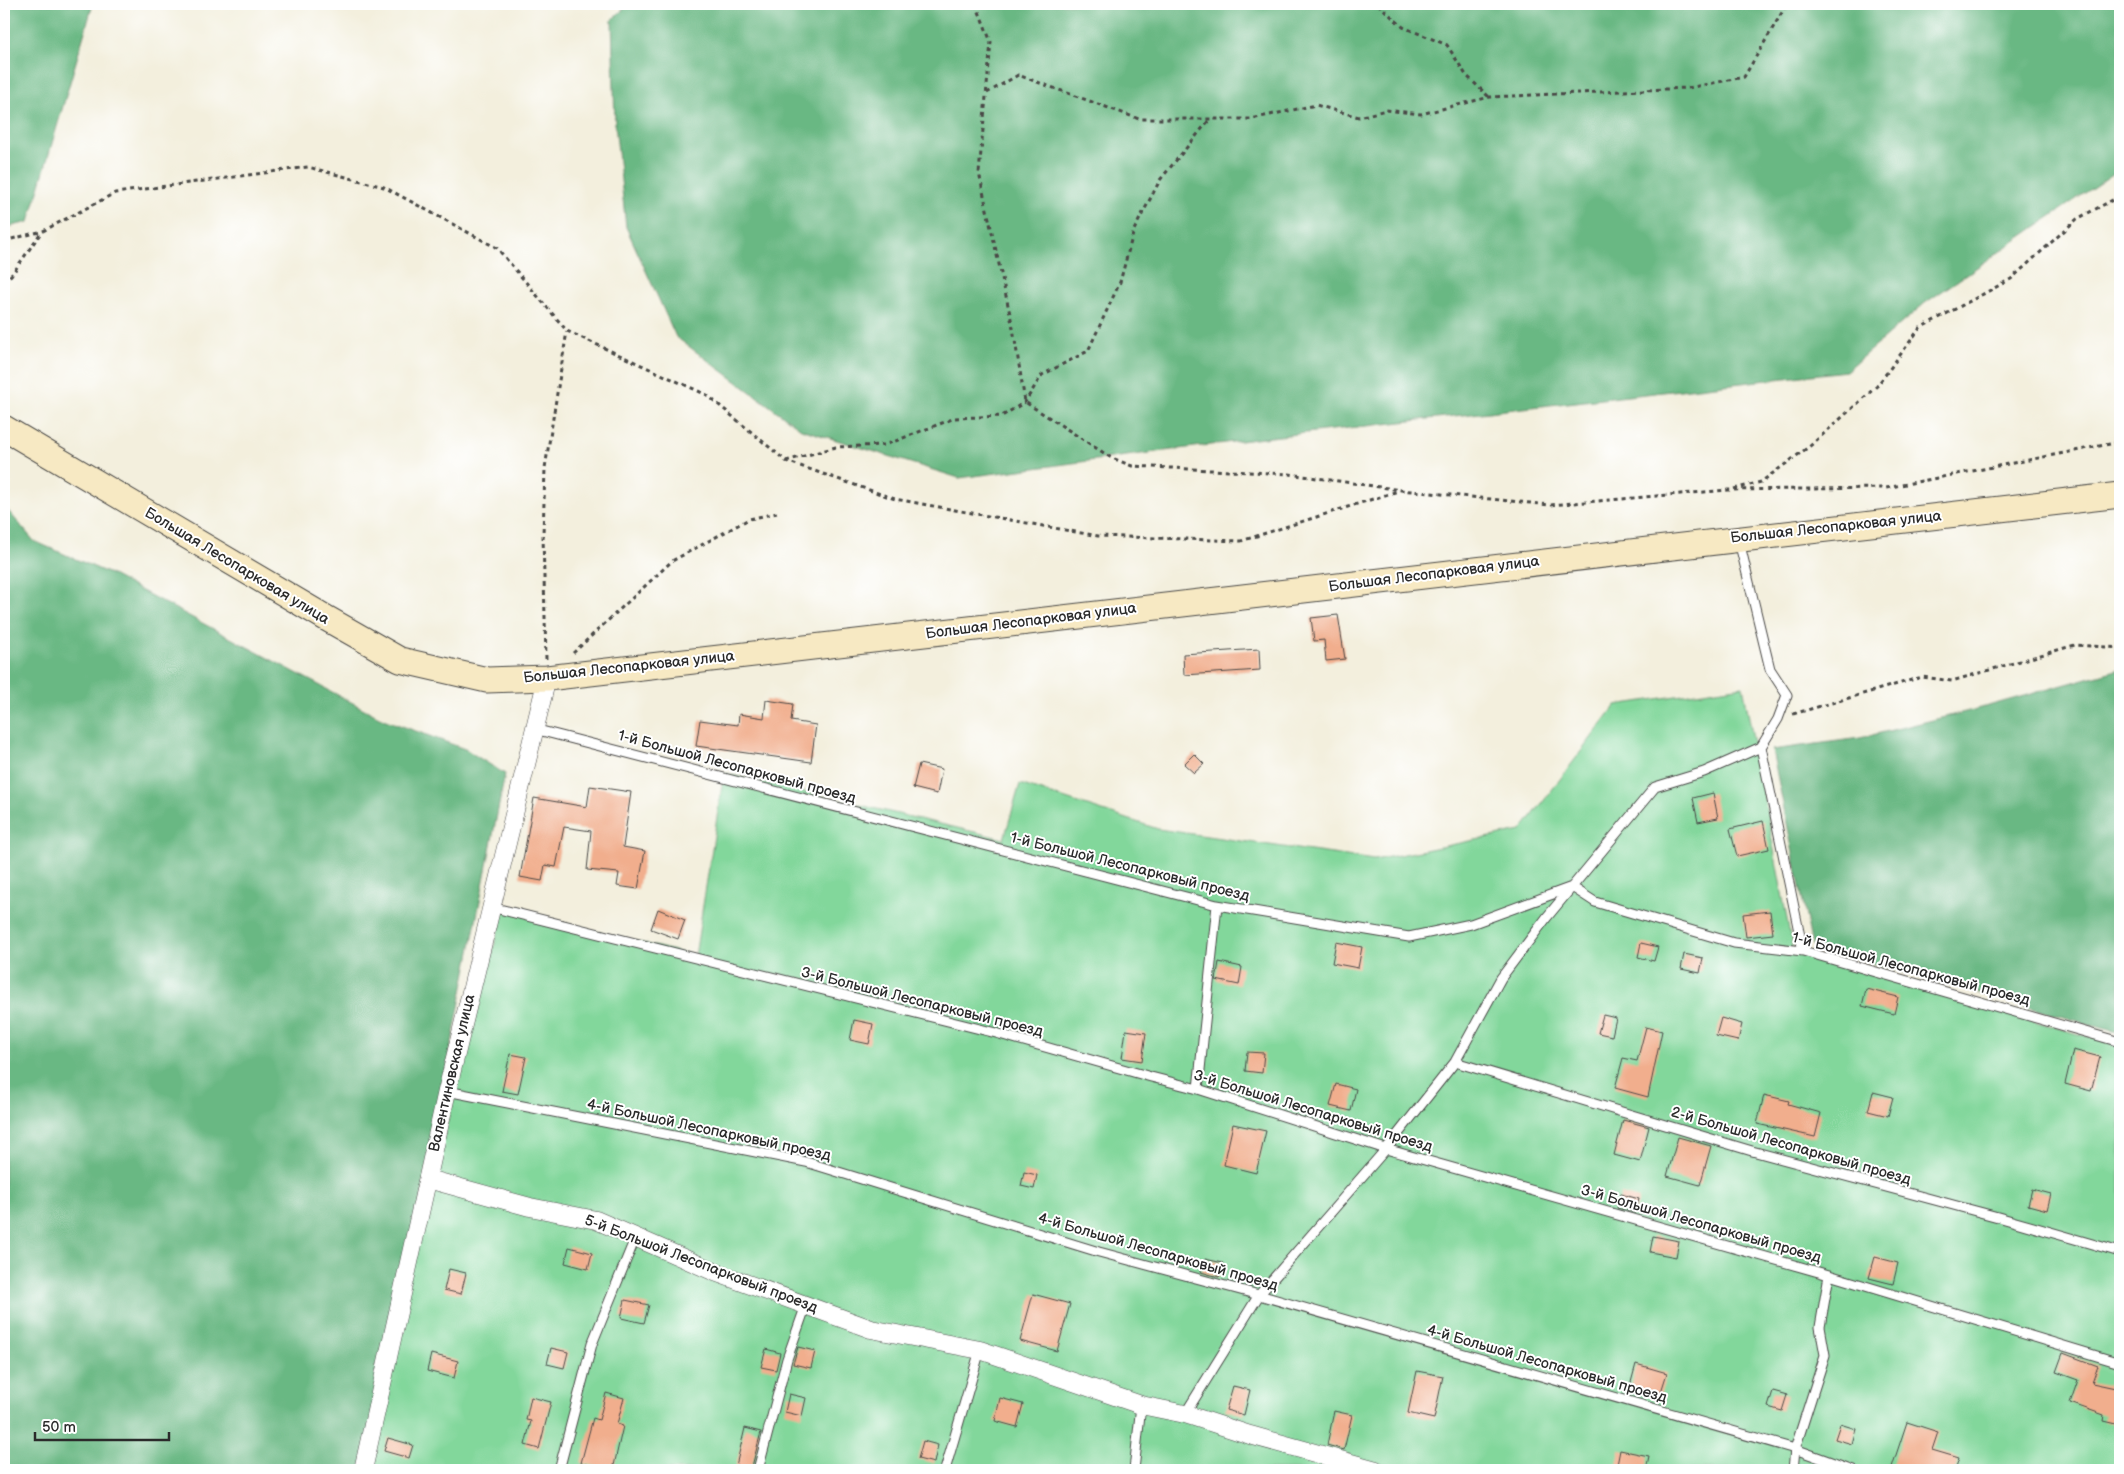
<svg xmlns="http://www.w3.org/2000/svg" width="2124" height="1474" font-family="'Balsamiq Sans',sans-serif">
  <style>
    .green { fill: #82d79b; stroke: #568163 }
    .forest { fill: #69b883; stroke: #4a7257 }
    .building { fill: #f1ae8d }
    .lines { fill: none; stroke-linecap: round; stroke-linejoin: round }
    .service-casing { stroke: #494846; stroke-width: 11 }
    .minor-casing { stroke: #494846; stroke-width: 19 }
    .secondary-casing { stroke: #494846; stroke-width: 27 }
    .path { stroke: #494846; stroke-width: 3; stroke-dasharray: 4 4; stroke-linecap: butt }
    .service { stroke: #fff; stroke-width: 9 }
    .minor { stroke: #fff; stroke-width: 18 }
    .secondary { stroke: #f7e9c3; stroke-width: 25 }
    .labels { text-anchor: middle; dominant-baseline: central; stroke-width: 4; stroke-linejoin: round; paint-order: stroke }
    .street-label { font-size: 15px; fill: #2b2b2b; stroke: #fff }
  </style>
  <rect width="100%" height="100%" fill="#fff"/>
  <filter id="ink" filterUnits="userSpaceOnUse"><feTurbulence type="fractalNoise" baseFrequency=".02" numOctaves="2"/><feDisplacementMap in="SourceGraphic" scale="10" xChannelSelector="R" yChannelSelector="G"/><feConvolveMatrix kernelMatrix="1 2 1 2 8 2 1 2 1" color-interpolation-filters="sRGB"/></filter>
  <filter id="wash" filterUnits="userSpaceOnUse"><feTurbulence type="fractalNoise" baseFrequency=".0096" numOctaves="4" result="noise"/><feDisplacementMap in="SourceGraphic" scale="20" xChannelSelector="R" yChannelSelector="G"/><feGaussianBlur stdDeviation="1.12" result="paint"/><feColorMatrix in="noise" values="0 0 0 0 0 0 0 0 0 0 0 0 0 0 0 0 0 1.4 0 .05"/><feComposite in="paint" operator="in"/></filter>
  <g filter="url(#wash)">
    <rect width="100%" height="100%" fill="#f3efdd"/>
    <!-- green -->
    <path class="green" d="M1743,686L1793,951L2120,1046V1470H355L504,909L695,956L724,773L1004,839L1020,784L1158,829L1374,860L1521,831L1616,705Z"/>
    <!-- forest -->
    <path class="forest" d="M4,4H93L29,222L4,228Z
      M629,4H2120V169L1925,303L1846,371L1271,437L959,478L801,429L676,337L626,227L615,124L612,20Z
      M4,506L34,541L110,574L383,719L465,749L505,774L405,1281L360,1470H4Z
      M2120,669V1033L1812,946L1772,750L1860,738L1981,708Z"/>
    <g id="blocks">
      <!-- building -->
      <path class="building" d="M1338,615L1345,659L1326,661L1324,640L1314,641L1311,618Z
        M1259,649L1260,670L1184,675L1183,654Z
        M766,700L793,704L791,721L816,725L811,762L696,746L700,720L738,725L739,714L764,718Z
        M1194,754L1204,764L1194,773L1184,764Z
        M919,764L942,769L937,794L913,788Z
        M590,786L631,792L623,847L645,851L638,889L617,886L619,873L587,870L591,831L564,827L556,867L545,865L542,881L520,877L534,798L587,807Z
        M1713,793L1718,818L1698,822L1693,798Z
        M1763,821L1769,849L1737,856L1730,829Z
        M658,909L685,920L678,939L651,929Z
        M1770,911L1773,934L1746,937L1743,914Z
        M1336,942L1362,947L1358,968L1332,963Z
        M1641,943L1658,947L1654,961L1638,957Z
        M1684,954L1703,958L1700,973L1681,969Z
        M1219,962L1242,967L1239,985L1216,980Z
        M1866,989L1898,997L1894,1014L1862,1006Z
        M1603,1015L1616,1018L1612,1036L1598,1033Z
        M1721,1018L1742,1024L1738,1041L1716,1036Z
        M854,1020L873,1024L869,1044L850,1040Z
        M1646,1027L1662,1031L1648,1097L1615,1088L1623,1058L1637,1061Z
        M1126,1030L1146,1033L1142,1061L1122,1058Z
        M2073,1050L2100,1057L2091,1091L2065,1084Z
        M1247,1052L1264,1053L1262,1073L1245,1071Z
        M510,1054L526,1057L518,1094L502,1091Z
        M1336,1084L1356,1089L1351,1111L1330,1106Z
        M1873,1092L1893,1097L1888,1116L1868,1111Z
        M1764,1095L1789,1101L1788,1104L1821,1113L1815,1137L1757,1124Z
        M1623,1120L1649,1127L1640,1162L1614,1155Z
        M1233,1124L1266,1131L1256,1173L1224,1165Z
        M1678,1137L1711,1146L1700,1185L1667,1176Z
        M1024,1172L1037,1175L1034,1189L1021,1186Z
        M2032,1189L2051,1194L2047,1210L2028,1205Z
        M1621,1194L1639,1199L1635,1213L1617,1208Z
        M1653,1236L1679,1241L1676,1257L1650,1252Z
        M569,1247L592,1253L588,1269L565,1263Z
        M1875,1257L1898,1263L1893,1284L1869,1278Z
        M1205,1259L1223,1263L1219,1277L1201,1272Z
        M449,1269L466,1273L461,1294L444,1290Z
        M1033,1294L1070,1304L1057,1351L1020,1341Z
        M625,1300L649,1305L644,1323L621,1318Z
        M798,1347L815,1351L811,1368L793,1364Z
        M551,1348L568,1352L564,1368L547,1364Z
        M766,1349L780,1353L776,1370L761,1367Z
        M2063,1353L2098,1366L2092,1383L2120,1389V1425L2103,1421L2104,1415L2070,1403L2078,1380L2056,1372Z
        M431,1354L458,1361L454,1378L427,1371Z
        M1636,1364L1667,1373L1660,1395L1630,1386Z
        M1417,1371L1443,1376L1434,1419L1408,1413Z
        M1233,1386L1250,1390L1244,1415L1226,1410Z
        M1773,1391L1787,1395L1782,1411L1768,1407Z
        M606,1393L624,1398L617,1424L623,1426L613,1470L581,1463L593,1418L599,1420Z
        M789,1394L806,1398L802,1416L785,1412Z
        M531,1397L551,1402L539,1449L525,1445L531,1421L526,1420Z
        M1000,1398L1023,1404L1017,1427L995,1421Z
        M1334,1411L1352,1415L1344,1450L1327,1445Z
        M1907,1422L1938,1432L1932,1450L1959,1458L1955,1470H1903L1892,1467Z
        M1840,1424L1856,1429L1852,1444L1835,1439Z
        M745,1428L761,1432L751,1470H735Z
        M388,1438L413,1445L409,1458L384,1451Z
        M923,1441L938,1445L934,1463L918,1459Z
        M1620,1450L1649,1456L1646,1470H1616Z"/>
    </g>
  </g>
  <g filter="url(#ink)">
    <use href="#blocks" fill-opacity="0" stroke="#494846" stroke-width="1"/>
    <g class="lines">
      <!-- service casing -->
      <g class="service-casing">
        <path id="service" d="M534,729L1217,905L1409,937L1471,924L1572,887L1595,902L1734,943L1803,951L2120,1042
          M1761,747L1803,951
          M491,907L996,1033L1151,1077L1198,1089L1386,1149L1829,1275L2120,1363
          M1455,1062L1752,1151L1998,1217L2120,1252
          M1198,1089L1217,905
          M447,1091L806,1162L1099,1252L1259,1295L1795,1449L1853,1470
          M1185,1414L1259,1295L1386,1149L1455,1062L1501,978L1547,917L1655,787L1704,772L1761,747L1778,719L1787,695L1770,669L1739,541
          M559,1470L592,1344L636,1236
          M758,1470L787,1359L806,1305
          M945,1470L980,1350
          M1134,1470L1141,1405
          M1793,1470L1795,1449L1825,1355L1820,1327L1829,1275"/>
      </g>
      <!-- minor casing -->
      <g class="minor-casing">
        <path id="minor" d="M428,1179L530,1207L596,1220L715,1272L871,1329L980,1350L1141,1405L1185,1414L1250,1435L1376,1470
          M363,1470L447,1091L547,678"/>
      </g>
      <!-- secondary casing -->
      <g class="secondary-casing">
        <path id="secondary" d="M4,428L326,618L400,660L487,680L547,678L2120,495"/>
      </g>
      <!-- path -->
      <path class="path" d="M976,4L991,42L979,173L1013,328L1025,402L1110,457L1132,466L1289,474L1401,490L1550,505L1728,490L1886,488L2120,442
        M1378,4L1403,27L1447,45L1466,75L1489,97
        M987,93L1018,75L1139,119H1251L1316,105L1359,117L1386,110L1421,114L1490,97L1688,88L1744,77L1787,4
        M4,241L43,231L115,193L308,167L384,187L497,248L567,331L707,395L786,461L895,499L1098,536L1241,541L1398,491
        M4,282L13,273L42,231
        M786,461L836,447L885,445L955,418L1002,416L1025,402L1042,375L1088,351L1120,282L1134,230L1160,180L1210,119
        M1734,489L1761,482L1810,446L1877,386L1920,328L2011,279L2077,219L2120,196
        M573,653L672,561L749,519L777,513
        M546,659L543,535L545,468L567,331
        M1793,714L1922,677L1952,681L2075,645L2120,648"/>
      <!-- service -->
      <use href="#service" class="service"/>
      <!-- minor -->
      <use href="#minor" class="minor"/>
      <!-- secondary -->
      <use href="#secondary" class="secondary"/>
    </g>
  </g>
  <g class="labels">
    <!-- street labels -->
    <g class="street-label">
      <text transform="translate(1836 527) rotate(-6)">Большая Лесопарковая улица</text>
      <text transform="translate(237 566) rotate(31)">Большая Лесопарковая улица</text>
      <text transform="translate(1434 574) rotate(-7)">Большая Лесопарковая улица</text>
      <text transform="translate(1031 621) rotate(-7)">Большая Лесопарковая улица</text>
      <text transform="translate(629 667) rotate(-6)">Большая Лесопарковая улица</text>
      <text transform="translate(737 767) rotate(15)">1-й Большой Лесопарковый проезд</text>
      <text transform="translate(1130 867) rotate(14)">1-й Большой Лесопарковый проезд</text>
      <text transform="translate(1911 969) rotate(15)">1-й Большой Лесопарковый проезд</text>
      <text transform="translate(922 1002) rotate(14)">3-й Большой Лесопарковый проезд</text>
      <text transform="translate(452 1073) rotate(-77)">Валентиновская улица</text>
      <text transform="translate(1313 1111) rotate(17)">3-й Большой Лесопарковый проезд</text>
      <text transform="translate(709 1130) rotate(12)">4-й Большой Лесопарковый проезд</text>
      <text transform="translate(1791 1146) rotate(16)">2-й Большой Лесопарковый проезд</text>
      <text transform="translate(1701 1224) rotate(16)">3-й Большой Лесопарковый проезд</text>
      <text transform="translate(1158 1252) rotate(16)">4-й Большой Лесопарковый проезд</text>
      <text transform="translate(701 1264) rotate(21)">5-й Большой Лесопарковый проезд</text>
      <text transform="translate(1547 1364) rotate(16)">4-й Большой Лесопарковый проезд</text>
    </g>
  </g>
  <!-- margin -->
  <rect width="2124" height="1474" fill="none" stroke="#fff" stroke-width="20"/>
  <!-- scale -->
  <path d="M35 1432v8h134v-8" fill="none" stroke="#2b2b2b" stroke-width="2.5"/>
  <text x="42" y="1432" font-size="15" fill="#2b2b2b" stroke="#ffffff" stroke-width="4" paint-order="stroke">50 m</text>
</svg>
